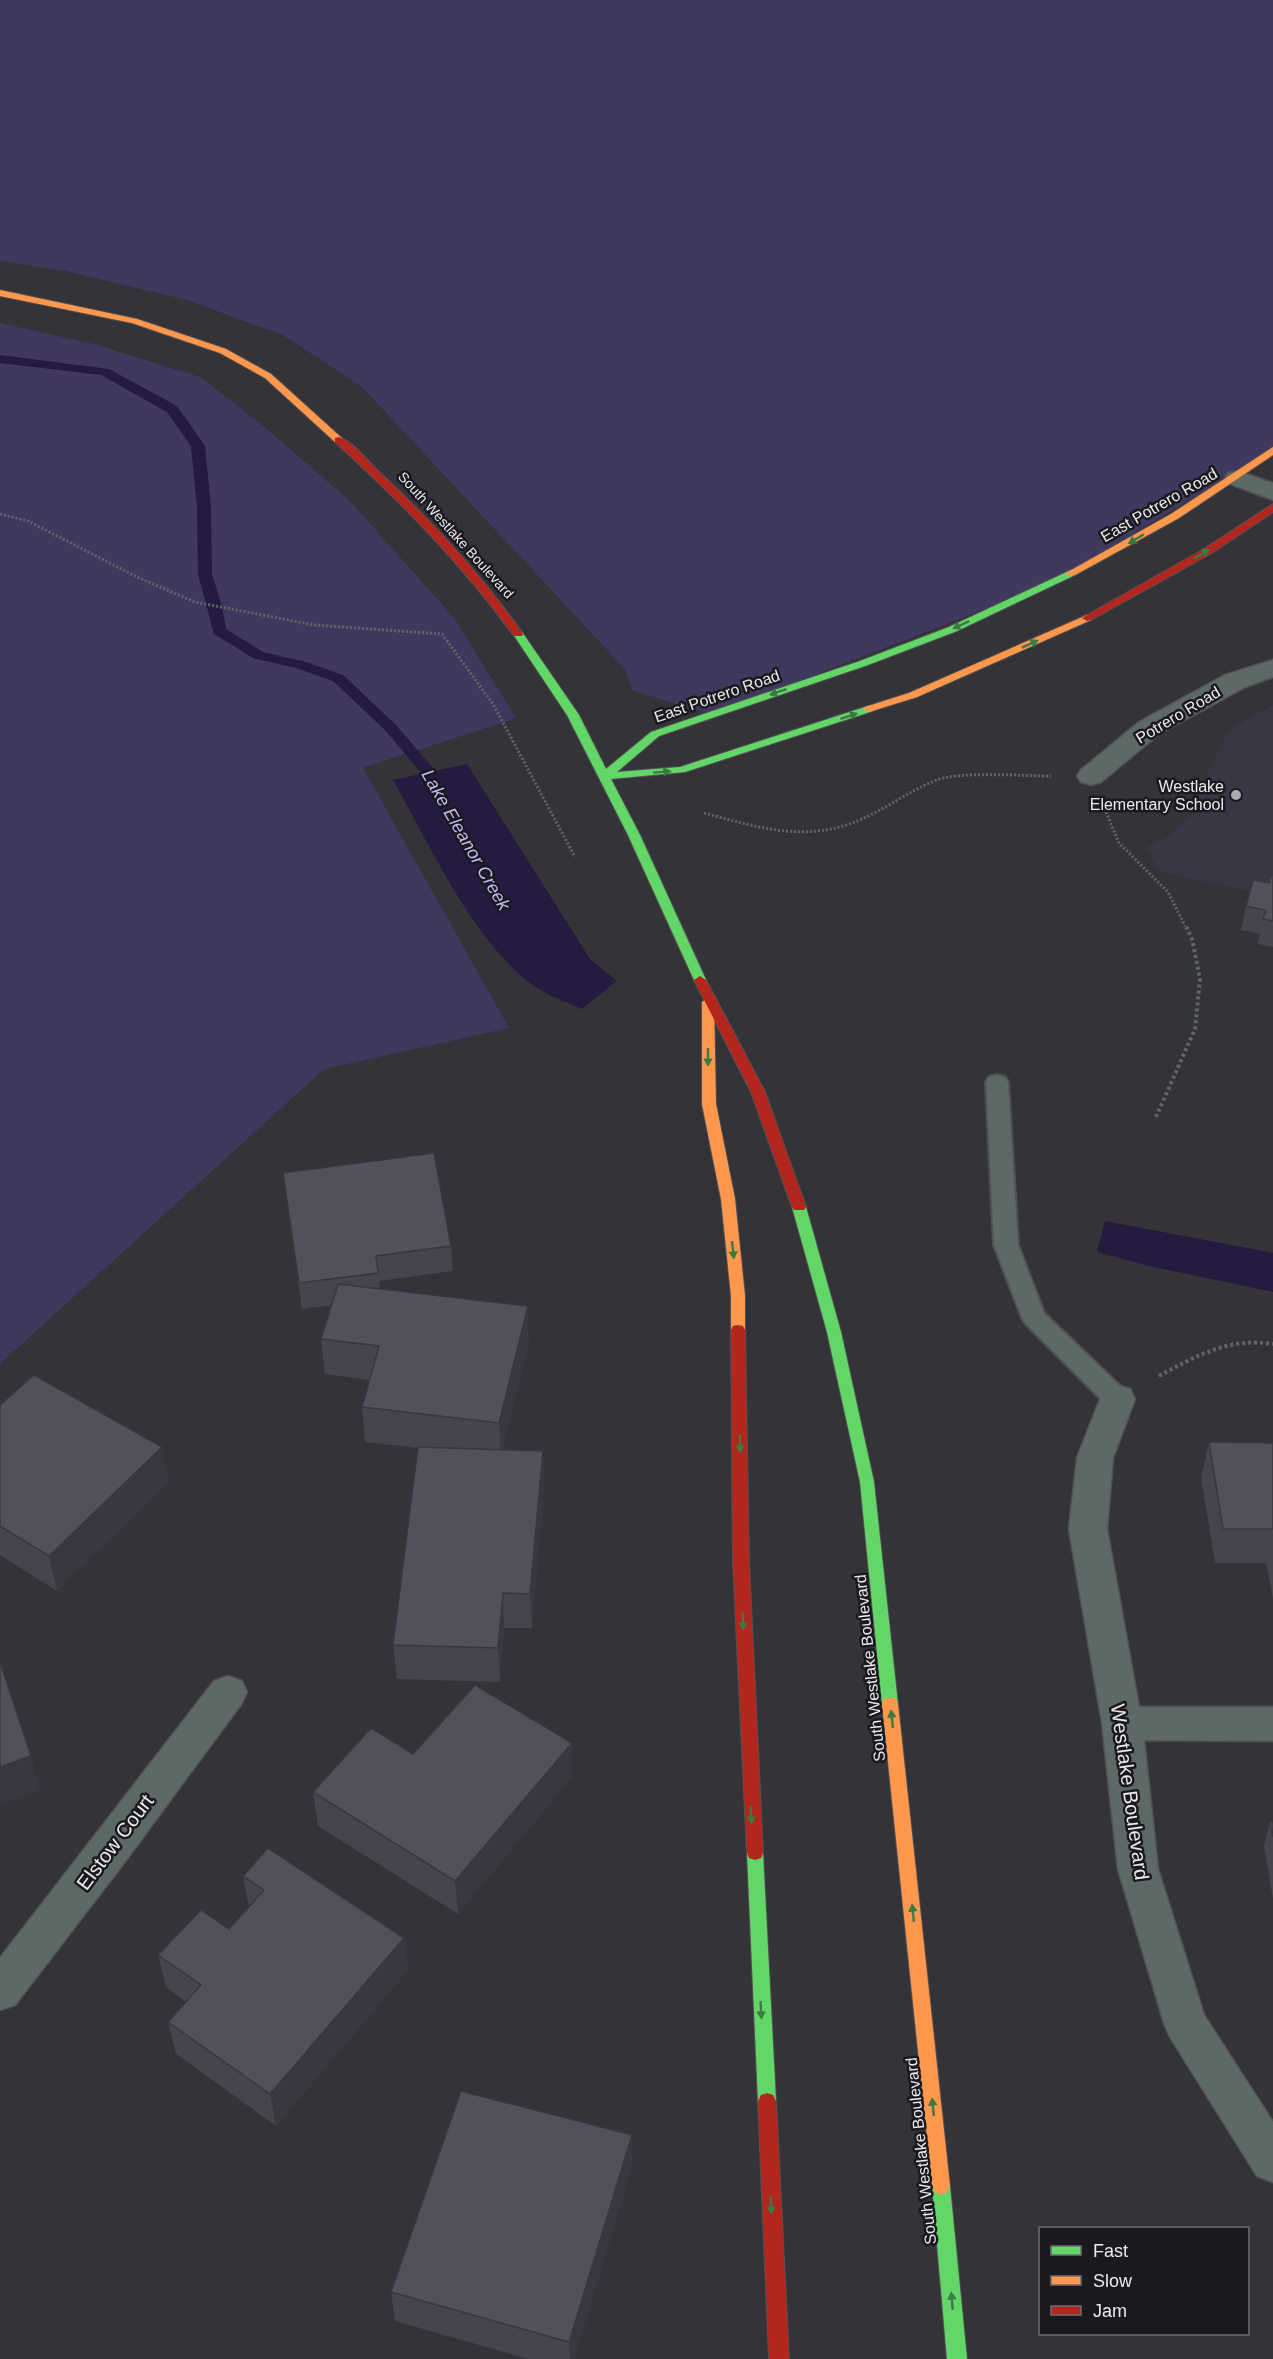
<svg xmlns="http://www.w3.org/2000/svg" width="1273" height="2359" font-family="Helvetica,sans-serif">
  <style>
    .built { fill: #393646 }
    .green { fill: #40385f }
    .water { fill: #251b41 }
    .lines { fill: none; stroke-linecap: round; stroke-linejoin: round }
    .stream { fill: #251b41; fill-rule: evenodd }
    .lane-casing { stroke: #515155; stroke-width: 4 }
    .street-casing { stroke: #515155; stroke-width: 3 }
    .fast-casing { stroke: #515155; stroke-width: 2 }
    .slow-casing { stroke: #515155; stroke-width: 2 }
    .jam-casing { stroke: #515155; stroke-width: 2 }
    .path-far1 { stroke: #5e6764; stroke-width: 3; stroke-dasharray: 2 2; stroke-linecap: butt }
    .path { stroke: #5e6764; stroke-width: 4; stroke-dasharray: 3 3; stroke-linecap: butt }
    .lane { fill: #5d6965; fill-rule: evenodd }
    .street { fill: #5d6965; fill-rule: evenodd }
    .fast { fill: #63d668; fill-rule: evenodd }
    .slow { fill: #ff974d; fill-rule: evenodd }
    .jam { fill: #b3261e; fill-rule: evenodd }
    .wall { fill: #46454e }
    .shaded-wall { fill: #393840 }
    .building { fill: #51505b; stroke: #393840; stroke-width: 1.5 }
    .oneway { fill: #3e7843 }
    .poi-dot { fill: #abaab0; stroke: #1a191e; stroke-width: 2 }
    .labels { text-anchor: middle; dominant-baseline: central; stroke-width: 5; stroke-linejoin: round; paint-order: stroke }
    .far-street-label { font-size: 14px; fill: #ebeaf1; stroke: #1a191e }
    .street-label { font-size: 16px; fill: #ebeaf1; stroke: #1a191e }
    .poi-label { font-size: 16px; fill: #ebeaf1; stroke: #1a191e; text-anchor: end }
    .water-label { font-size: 18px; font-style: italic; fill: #c4baf6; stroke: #1a191e }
    .near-street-label { font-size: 20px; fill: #ebeaf1; stroke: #1a191e }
  </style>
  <rect width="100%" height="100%" fill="#333338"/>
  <!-- built -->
  <path class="built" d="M1273,705V896L1160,872L1145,848L1171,835L1195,812L1204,779L1229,729Z"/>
  <!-- green -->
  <path class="green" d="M0,0H1273V450L1048,585L711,715L632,690L625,669L362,387L283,335L187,300L66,271L0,261Z
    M0,323L94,344L200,377L261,424L350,501L455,619L516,718L363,768L509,1028L324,1069L0,1364Z"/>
  <!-- water -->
  <path class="water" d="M467,764L590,959L617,981L582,1009C569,1003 556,999 544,992C479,955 430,845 393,780Z
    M1105,1221L1273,1253V1292L1154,1267L1097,1252Z"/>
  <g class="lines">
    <!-- stream -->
    <path class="stream" d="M0,355L109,369L177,406L205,446L211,507L212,574L222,606L226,629L263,652L306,662L343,675L395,724L435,770L449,794L447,797H435L423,775L385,730L333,681L296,668L253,658L214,634L198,574L197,507L191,446L167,412L101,375L0,363Z"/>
    <!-- lane casing -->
    <g class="lane-casing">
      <path id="lane" d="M997,1075L1005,1077L1008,1082L1018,1245L1044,1313L1126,1392L1129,1399L1126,1406L1117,1408L1108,1406L1026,1324L1022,1318L994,1245L986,1082L989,1077Z"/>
    </g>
    <!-- street casing -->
    <g class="street-casing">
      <path id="street" d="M1237,471L1273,483V500L1228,483L1225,478L1228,473Z
        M1273,660V677L1245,687L1159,734L1101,782L1091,785L1081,782L1077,776L1081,770L1139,722L1225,675Z
        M1117,1385L1130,1389L1135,1399L1113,1458L1107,1529L1139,1707H1273V1741L1144,1740L1158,1869L1204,2015L1273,2122V2182L1257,2176L1170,2037L1164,2023L1118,1869L1102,1723L1069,1529L1077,1458L1104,1389Z
        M228,1676L242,1681L247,1692L242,1703L127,1859L15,2005L0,2010V1958L214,1681Z"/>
    </g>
    <!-- fast casing -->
    <g class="fast-casing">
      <path id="fast" d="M1071,570L1076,573L1075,575L957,631L868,665L659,736L617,772L680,767L865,707L869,706L875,709L873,711L685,772L611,779L640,835L706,980L700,984L694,980L628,835L567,715L513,634L518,631L522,632L579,715L606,769L651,732L860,661L949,627Z
        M799,1202L806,1207L841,1332L874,1482L898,1704L896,1709L890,1711L884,1709L882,1704L860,1482L827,1332L792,1207Z
        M755,1846L761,1848L763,1853L776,2101L773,2107L767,2109L761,2107L758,2101L747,1853L749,1848Z
        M941,2177L947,2180L950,2186L967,2359H947L932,2186L935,2180Z"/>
    </g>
    <!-- slow casing -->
    <g class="slow-casing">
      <path id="slow" d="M0,290L137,319L226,349L271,374L344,440L343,442H335L265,378L220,353L132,323L0,296Z
        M1273,447V455L1179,518L1075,575H1067L1066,573L1171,514Z
        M1087,615L1092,618L1091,620L917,697L869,712L863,709L865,707L909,693Z
        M708,998L714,1002L716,1104L735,1199L745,1296V1330L743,1334H733L731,1330V1296L721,1199L702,1104V1002Z
        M890,1697L896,1699L898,1704L950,2186L947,2192L941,2195L935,2192L932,2186L882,1704L884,1699Z"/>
    </g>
    <!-- jam casing -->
    <g class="jam-casing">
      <path id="jam" d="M339,437C353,442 366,459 377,470C431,520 481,574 523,634L522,636H514C462,564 401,502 335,442V438Z
        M1273,504V512L1212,553L1091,620L1087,621L1082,618L1204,549Z
        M700,976L706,980L765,1092L806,1207L804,1210H794L792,1207L751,1092L694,980Z
        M738,1325L743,1326L745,1330L749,1562L763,1853L761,1858L755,1860L749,1858L747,1853L733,1562L731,1330L733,1326Z
        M767,2093L773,2095L776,2101L789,2359H769L758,2101L761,2095Z"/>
    </g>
    <!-- path-far1 -->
    <path class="path-far1" d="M0,514L28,521L137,577L195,602L314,625L442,634L493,704L575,857
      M1106,812L1119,843L1168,892L1185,926
      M704,813C760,828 809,844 864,818C889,807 912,789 937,780C960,771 1024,776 1051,776"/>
    <!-- path -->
    <path class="path" d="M1156,1117L1195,1029L1200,979L1192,939L1185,924
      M1159,1376C1196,1356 1229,1337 1273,1344"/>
    <!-- lane -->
    <use href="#lane" class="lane"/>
    <!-- street -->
    <use href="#street" class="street"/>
    <!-- fast -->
    <use href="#fast" class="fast"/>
    <!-- slow -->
    <use href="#slow" class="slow"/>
    <!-- jam -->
    <use href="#jam" class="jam"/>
  </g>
  <!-- wall -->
  <path class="wall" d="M1273,874V947L1258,944L1260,934L1241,930L1246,906L1269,883Z
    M283,1173L451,1246L453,1271L379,1281L380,1289L529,1341L503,1450L543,1451L544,1486L532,1628H504L500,1682L397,1679L393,1645L418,1448L365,1442L362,1407L370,1380L325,1374L321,1339L332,1305L302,1309Z
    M0,1405L162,1447L168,1482L57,1591L0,1555Z
    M1209,1442L1273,1443V1599L1266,1563H1215L1201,1477Z
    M572,1743V1777L458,1914L318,1826L313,1792L413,1754Z
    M1270,1822H1273V1899L1264,1846Z
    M243,1876L404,1938L408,1970L276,2126L176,2054L168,2022L186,2002L166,1987L158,1955L229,1929L249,1907Z
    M632,2166L574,2359H528L395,2321L391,2292Z"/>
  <!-- shaded-wall -->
  <path class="shaded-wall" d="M528,1306L529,1341L501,1458L499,1423Z
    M162,1447L168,1482L57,1591L49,1556Z
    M543,1451L544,1486L532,1628L530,1594Z
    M503,1593L504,1628L500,1682L498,1648Z
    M572,1743V1777L458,1914L455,1881Z
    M31,1756L40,1790L0,1804V1767Z
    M404,1938L408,1970L276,2126L270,2094Z
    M632,2135V2166L574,2359H570L569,2342Z"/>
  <!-- building -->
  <path class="building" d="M1272,874H1273V921L1263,919L1266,910L1246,906L1253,880L1269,883Z
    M434,1153L451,1246L376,1256L378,1273L299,1283L283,1173Z
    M338,1284L528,1306L499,1423L362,1407L379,1346L321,1339Z
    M34,1375L162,1447L49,1556L0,1526V1405Z
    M1209,1442L1273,1443V1529H1223Z
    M418,1447L543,1451L530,1594L503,1593L498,1648L393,1645Z
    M0,1662L31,1756L0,1767Z
    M475,1685L572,1743L455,1881L313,1792L371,1728L413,1754Z
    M1270,1822H1273V1837Z
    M268,1848L404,1938L270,2094L168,2022L201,1985L158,1955L201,1910L229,1929L264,1890L243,1876Z
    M461,2091L632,2135L569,2342L391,2292Z"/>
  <!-- one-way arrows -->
  <defs><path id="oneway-solid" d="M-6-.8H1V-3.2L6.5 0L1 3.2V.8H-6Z" transform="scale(1.5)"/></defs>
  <g class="oneway">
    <use href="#oneway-solid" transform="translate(1136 539) rotate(149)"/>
    <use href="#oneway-solid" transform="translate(1202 554) rotate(-31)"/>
    <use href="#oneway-solid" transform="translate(961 625) rotate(155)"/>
    <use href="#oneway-solid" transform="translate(1030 644) rotate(-24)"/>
    <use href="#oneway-solid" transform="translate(778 692) rotate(161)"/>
    <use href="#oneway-solid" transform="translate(849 716) rotate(-18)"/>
    <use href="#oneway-solid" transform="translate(662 772) rotate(-4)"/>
    <use href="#oneway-solid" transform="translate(708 1057) rotate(90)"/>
    <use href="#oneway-solid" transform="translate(733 1250) rotate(84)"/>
    <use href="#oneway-solid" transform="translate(740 1444) rotate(89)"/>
    <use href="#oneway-solid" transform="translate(743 1621) rotate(88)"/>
    <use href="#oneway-solid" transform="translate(892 1719) rotate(-96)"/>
    <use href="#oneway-solid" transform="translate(751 1815) rotate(87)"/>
    <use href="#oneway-solid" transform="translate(913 1913) rotate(-96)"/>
    <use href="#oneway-solid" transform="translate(761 2010) rotate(87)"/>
    <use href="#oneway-solid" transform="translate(933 2107) rotate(-96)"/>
    <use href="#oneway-solid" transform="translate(771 2205) rotate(87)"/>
    <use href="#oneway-solid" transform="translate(952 2301) rotate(-95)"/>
  </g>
  <!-- markers -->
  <circle class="poi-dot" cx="1236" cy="795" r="6"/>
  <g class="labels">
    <!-- far-street labels -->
    <g class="far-street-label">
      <text transform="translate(456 535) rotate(48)">South Westlake Boulevard</text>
    </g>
    <!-- street labels -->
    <g class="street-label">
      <text transform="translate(1159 505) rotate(-30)">East Potrero Road</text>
      <text transform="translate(717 696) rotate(-19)">East Potrero Road</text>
      <text transform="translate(1178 715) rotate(-31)">Potrero Road</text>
      <text transform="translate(870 1668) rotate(-96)">South Westlake Boulevard</text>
      <text transform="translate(921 2151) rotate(-96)">South Westlake Boulevard</text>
    </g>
    <!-- poi labels -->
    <g class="poi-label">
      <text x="1224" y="786">Westlake<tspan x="1224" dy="18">Elementary School</tspan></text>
    </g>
    <!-- water labels -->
    <g class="water-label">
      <text transform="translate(466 840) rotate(60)">Lake Eleanor Creek</text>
    </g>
    <!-- near-street labels -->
    <g class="near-street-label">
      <text transform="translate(1130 1792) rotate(82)">Westlake Boulevard</text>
      <text transform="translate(115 1842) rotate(-53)">Elstow Court</text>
    </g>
  </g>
  <!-- legend -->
  <rect x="1039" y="2227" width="210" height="108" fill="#1a191e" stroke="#6e6d72" stroke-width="1.5"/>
  <rect x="1051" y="2246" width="30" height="9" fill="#63d668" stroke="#6e6d72" stroke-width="1.5"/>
  <text x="1093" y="2257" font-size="18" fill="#ebeaf1">Fast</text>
  <rect x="1051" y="2276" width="30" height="9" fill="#ff974d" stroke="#6e6d72" stroke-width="1.5"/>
  <text x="1093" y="2287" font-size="18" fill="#ebeaf1">Slow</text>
  <rect x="1051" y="2306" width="30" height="9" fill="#b3261e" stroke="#6e6d72" stroke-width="1.5"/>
  <text x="1093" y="2317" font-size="18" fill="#ebeaf1">Jam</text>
</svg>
